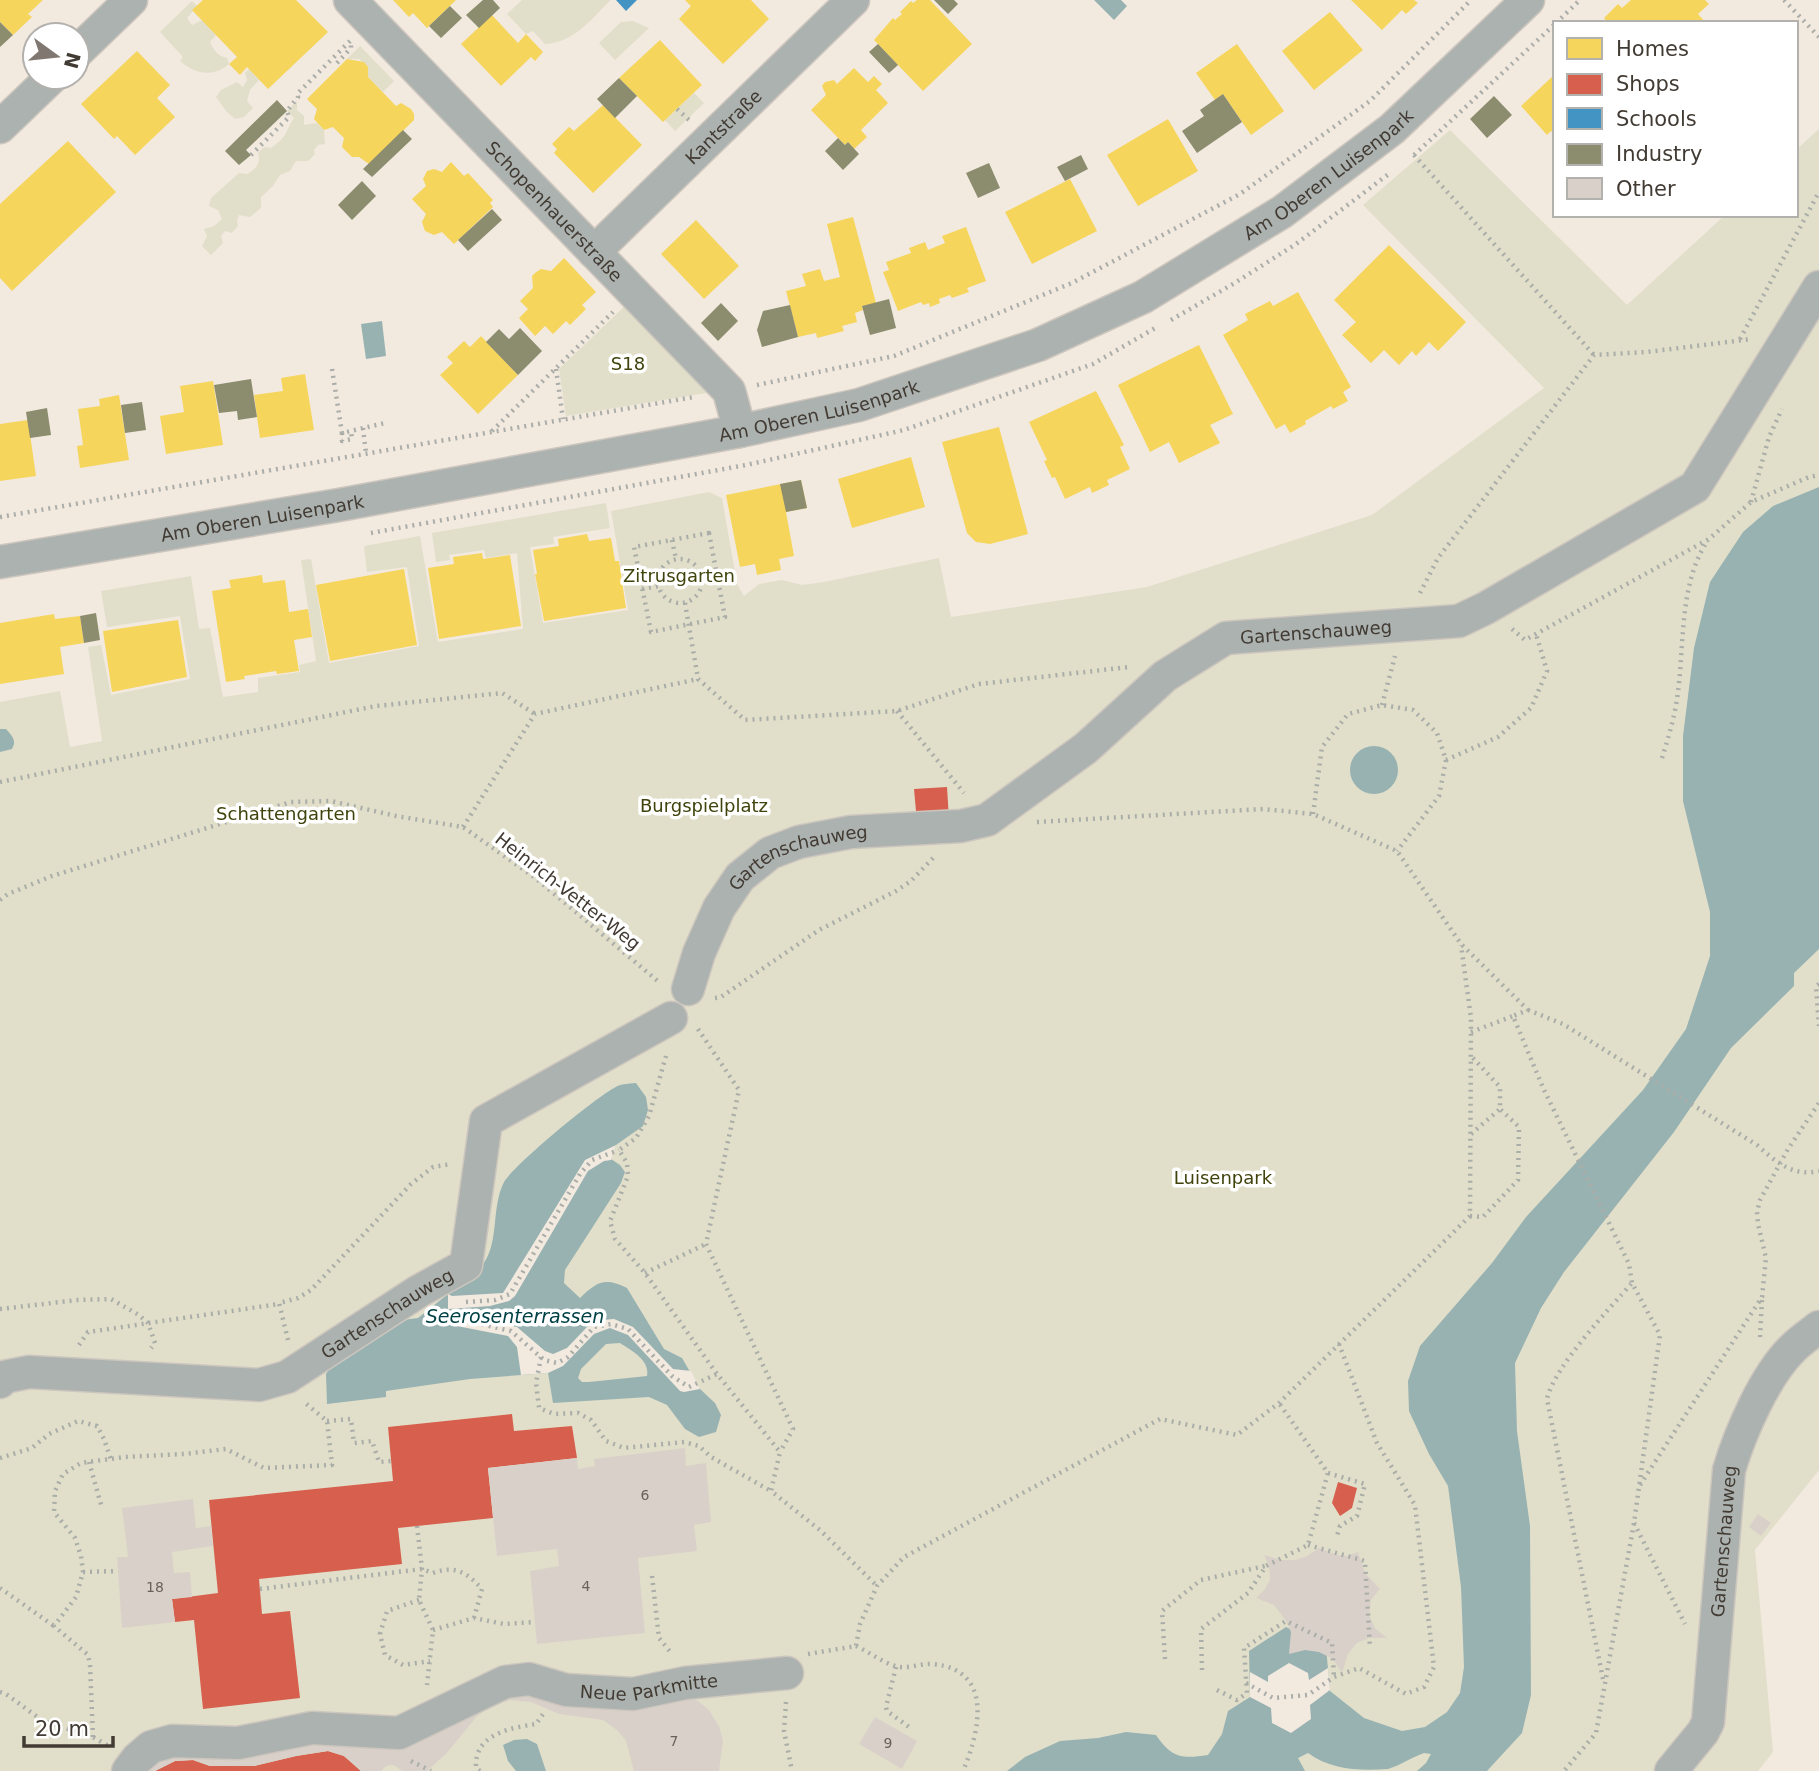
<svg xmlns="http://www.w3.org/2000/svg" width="1819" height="1771" font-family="'DejaVu Sans',sans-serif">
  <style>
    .green { fill: #e1dfca }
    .water { fill: #98b2b2; fill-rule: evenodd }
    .pier { fill: #f2e9df }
    .homes { fill: #f6d55c }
    .shops { fill: #d6604d }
    .schools { fill: #4393c3 }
    .industry { fill: #8c8c6e }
    .building { fill: #d9d1c9 }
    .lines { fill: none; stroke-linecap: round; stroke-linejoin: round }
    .street-casing { stroke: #cdc6be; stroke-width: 35 }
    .path { stroke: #abada9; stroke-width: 4.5; stroke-dasharray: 2 5; stroke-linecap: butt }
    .street { stroke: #acb2af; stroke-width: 32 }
    .labels { text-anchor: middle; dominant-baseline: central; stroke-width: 7; stroke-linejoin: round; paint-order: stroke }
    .number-label { font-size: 14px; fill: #69625b }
    .street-label { font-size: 18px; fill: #423b34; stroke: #fff }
    .park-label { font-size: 18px; fill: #40430b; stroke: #fff }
    .water-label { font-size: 19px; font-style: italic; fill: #004146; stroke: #fff }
  </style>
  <rect width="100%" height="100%" fill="#f2e9df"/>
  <!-- green -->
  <path class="green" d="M522,0H611C590,20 575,42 545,44L533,31L526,34L507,14Z
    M192,1L197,6L187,18L192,25L202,20L216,35L210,42C214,51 218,56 227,58L229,64C213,78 195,74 180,61L183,57L160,32Z
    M633,21L649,28L615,60L599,43L621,22Z
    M360,46L394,81L383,92L368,77V67L359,59H347Z
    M249,69L259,80L250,90L247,101L253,108L244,117L235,119L226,111L216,97L221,90L237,82L243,87L247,80L245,73Z
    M694,93L704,103L675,131L665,120Z
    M297,101V110L304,116V125L317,123L324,130L325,144L318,145L314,150L315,154L308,161H296L290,171L280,175L273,186L261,197V208L250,217L239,215L237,221L238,226L232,233L225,231L221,236L223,243L211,255L202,246L207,236L204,229L214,226L222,219L218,210L209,206L211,198L239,173L247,174C256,169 261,164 258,153L264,147L271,148C289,135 284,133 294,118L287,111Z
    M1819,129V1470L1755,1550L1773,1752L1758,1771H0V702L60,691L70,747L102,741L88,647L101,645L111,695L190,679L180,616L107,627L101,591L191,576L199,629L210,628L223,697L258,692V678L300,672L299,665L316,661L301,560L311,559L329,663L419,646L407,567L367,572L364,546L420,536L438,642L523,629L517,553L486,558L484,550L449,555L450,560L436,562L432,533L606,503L610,528L553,537L554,544L530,547L543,623L628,610L611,511L709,492L722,498L737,584L744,596L759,584L782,580L802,585L824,582L939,558L951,617L1147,587L1372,515L1544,388L1363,205L1450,130L1627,305L1725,215H1796V150Z
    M627,304L708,384L706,393L566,416L559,369Z"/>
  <!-- water -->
  <path class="water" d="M1094,0H1121L1127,6L1114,20Z
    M382,321L386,356L366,359L361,324Z
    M1819,487V949L1794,973V986L1731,1048L1674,1132L1564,1272L1541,1308L1515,1363L1517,1431L1530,1526L1531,1695L1522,1733L1487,1771H1417L1426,1763L1431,1754L1424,1753C1412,1757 1401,1765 1388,1769C1360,1771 1331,1770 1308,1753L1298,1758L1305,1771H1007L1025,1757L1060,1741L1098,1738L1126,1732L1156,1735C1172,1758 1181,1759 1208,1755L1222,1734L1228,1711L1250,1697L1249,1651L1286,1627L1326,1647L1330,1691L1364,1718L1402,1731L1425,1727L1447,1712L1460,1693L1464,1667L1461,1587L1448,1486L1429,1454L1409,1411L1408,1381L1420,1346L1492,1263L1526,1217L1643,1090L1686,1029L1710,956V912L1683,801V736L1694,648L1710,582L1743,532L1773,506Z
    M0,729H6C12,736 17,740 12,749L0,752Z
    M1350 770a24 24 0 1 1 48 0a24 24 0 1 1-48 0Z
    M636,1083L646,1097L648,1110L643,1126L616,1145L611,1159L620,1165L625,1172L621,1183L565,1270L564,1283L580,1298C597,1282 604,1277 627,1288L664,1349L682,1358L700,1389L715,1403L721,1415L716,1432L699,1437L685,1429L667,1405L649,1397L553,1403L548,1373L470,1379L386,1391V1397L327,1404L326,1374L337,1357L395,1321L418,1318L448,1294V1290C458,1284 470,1278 479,1269C501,1247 490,1209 504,1182C514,1165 601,1092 620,1085C625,1084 631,1083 636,1083ZM620,1343C632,1351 650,1360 647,1376L589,1382H582L578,1378L581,1369L606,1344Z
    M527,1739L537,1744L546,1771H516L508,1761L503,1745L514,1740Z"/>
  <!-- pier -->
  <path class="pier" d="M616,1145L611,1160L604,1161L588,1171L515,1296L509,1301L490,1306L449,1309L448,1314L517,1327L545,1351L553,1354L567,1348L587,1327L603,1320L614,1319L633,1327L673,1369L691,1371L700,1389L684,1392L680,1391L628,1335L610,1328L594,1334L563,1366L548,1373L521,1375L517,1347L508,1336L426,1320L448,1309V1294L452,1296L503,1293L585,1160Z
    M1289,1663L1308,1673L1309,1680L1328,1668L1330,1690L1310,1705L1311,1719L1291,1733L1272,1723L1271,1708L1250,1697V1672L1268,1682V1676Z"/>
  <!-- homes -->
  <path class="homes" d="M0,0H43L28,14L32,17L13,35L0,22Z
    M203,0H296L328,32L268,89L247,67L240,75L229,64L237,57L192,10Z
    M393,0H456L427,28L413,13L409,17Z
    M685,0H751L769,19L723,64L679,19L691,6Z
    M917,0H930L972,44L923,91L874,40L893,18L895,20L902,14L900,12L911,1L913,3Z
    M1351,0H1414L1418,3L1406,14L1402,10L1382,30Z
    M1631,0H1705L1709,4L1698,14L1706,23H1608L1604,18L1618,4L1622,8Z
    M1330,12L1363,50L1314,90L1282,51Z
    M492,15L518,43L526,34L543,52L535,61L531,57L501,86L461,44Z
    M660,40L702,85L663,122L619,78Z
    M1237,44L1284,111L1251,135L1223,94L1215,100L1196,73Z
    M137,51L170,85L157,98L175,117L135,155L117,136L114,139L81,104Z
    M347,59L364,62L368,67V77L396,106L401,103L411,109L414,114V120L369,164L359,157H352L342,147L344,138L333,127L324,130L314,119L317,109L307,99Z
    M854,68L868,82L874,76L882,84L876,90L888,103L861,130L867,137L854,149L848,142L845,145L811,110L826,95L822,86L825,82L834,80L837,84Z
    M1555,74V135L1551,131L1547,135L1521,106Z
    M603,105L642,145L593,193L554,153L557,149L552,144L569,127L574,131Z
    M1168,119L1198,171L1138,206L1107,155Z
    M68,141L116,192L12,291L0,278V204Z
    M451,162L464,176L468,173L493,200L490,203L493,207L454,244L442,232L434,235L425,231L422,222L426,214L412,199L426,186L423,179L427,171L434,169L442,172Z
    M1070,179L1097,231L1032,264L1005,212Z
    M853,217L876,303L862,306L863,310L855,313L857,322L842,326L844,331L817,338L816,333L798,337L786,291L806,286L802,274L820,269L824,281L840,277L827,224Z
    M696,220L739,266L704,299L661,254Z
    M966,227L986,281L967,288L969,292L952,298L950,295L939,299L940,303L930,307L929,303L923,305L921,302L898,311L883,272L889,270L886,262L911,253L909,248L925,242L928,250L945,243L942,236Z
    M1389,245L1466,322L1438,351L1429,342L1416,356L1412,351L1399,365L1384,350L1371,363L1342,335L1356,322L1334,300Z
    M564,258L596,292L582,305L586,309L570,325L566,321L553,334L545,326L535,336L519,318L528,309L520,301L533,288L532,276L535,273L541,269L551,271Z
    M1298,292L1351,387L1343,392L1348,401L1333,409L1331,406L1305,421L1306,424L1290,433L1285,424L1276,429L1223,335L1248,320L1245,314L1270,301L1273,306Z
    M481,336L518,375L478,414L440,375L453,363L447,357L464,341L470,347Z
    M1199,345L1233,414L1210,425L1220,443L1179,463L1169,442L1150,452L1118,385Z
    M305,374L314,430L260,438L254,395L283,391L281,378Z
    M213,381L223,445L166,454L160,416L184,412L180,386Z
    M1096,391L1124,445L1120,447L1130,469L1107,480L1109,485L1092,493L1090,487L1065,499L1055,477L1052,478L1044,461L1047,460L1029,422Z
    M119,395L129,460L80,468L77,446L83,445L78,409L100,406L99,399Z
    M28,420L36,476L0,481V424Z
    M999,427L1028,534L990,544L976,542L967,533L942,442Z
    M911,457L925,507L852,528L838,479Z
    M801,480L807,508L786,512L794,556L779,559L781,570L757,575L755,564L740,567L726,495Z
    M587,534L589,541L611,538L615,561H619L626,608L544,621L535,574H537L533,550L559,546L558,539Z
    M482,553L483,559L510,555L521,626L439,639L428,568L454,564L453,557Z
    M404,569L417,645L330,661L316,585Z
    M262,575L263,583L285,580L289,612L308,609L312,637L294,640L299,671L277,674L276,671L244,676L245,679L226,682L212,591L231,588L229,580Z
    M54,614L55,619L80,616L84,643L60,647L64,674L0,684V623Z
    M178,620L187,677L112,692L103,631Z"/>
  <!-- shops -->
  <path class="shops" d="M947,787L949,819L917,822L914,789Z
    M512,1414L514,1431L572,1426L577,1458L488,1468L493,1518L398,1528L402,1564L259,1579L262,1614L290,1611L300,1698L203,1709L194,1620L175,1622L172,1599L218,1593L209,1500L393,1481L388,1427Z
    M1338,1482L1357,1488L1352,1508L1340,1516L1332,1503Z
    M328,1751L344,1756L361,1771H155L175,1761L193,1760L210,1766H254L296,1756Z"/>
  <!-- schools -->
  <path class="schools" d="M616,0H637L626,11Z"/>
  <!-- industry -->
  <path class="industry" d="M483,0H493L500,8L479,28L466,15Z
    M934,0H954L958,4L948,14Z
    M450,6L462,18L441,38L429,26Z
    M0,22L13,35L0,47Z
    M878,44L898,65L889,73L869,52Z
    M619,78L637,96L615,118L597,99Z
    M1223,94L1242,122L1197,153L1182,131L1204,116L1200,110Z
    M1494,96L1512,115L1487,138L1470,119Z
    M277,100L287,111L246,150L251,155L239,165L225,151Z
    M403,130L412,139L372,177L363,169Z
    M838,138L845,145L848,142L859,154L843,170L825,151Z
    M1081,155L1088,169L1065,181L1057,167Z
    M989,163L1000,188L978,198L966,173Z
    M362,181L376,196L352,220L338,205Z
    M492,209L502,220L468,251L458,240Z
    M889,299L896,328L870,335L862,306Z
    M721,303L738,321L718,341L701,323Z
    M790,305L798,337L762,347L757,330L763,311Z
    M520,328L542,351L518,375L486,342L499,329L509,339Z
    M251,379L257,417L238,420L237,411L219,413L214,385Z
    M142,402L146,430L125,433L121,405Z
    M47,408L51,435L30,438L26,412Z
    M801,480L807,508L786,512L780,484Z
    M96,613L100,640L84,643L80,616Z"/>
  <!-- building -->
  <path class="building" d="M685,1448L686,1466L706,1463L711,1522L694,1525L697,1551L638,1558L645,1633L537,1644L530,1571L559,1566L557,1549L497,1556L488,1468L577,1458L578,1469L595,1466L594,1459Z
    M193,1499L196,1528L211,1526L213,1546L172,1552L174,1573L190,1572L192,1597L172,1599L175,1622L122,1628L117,1557H128L122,1508Z
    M1758,1514L1771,1523L1761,1536L1749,1527Z
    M1319,1548L1337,1555L1347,1556L1358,1552L1365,1573L1380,1589L1371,1600L1369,1615L1375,1628L1387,1638H1369L1357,1643L1348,1654L1342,1673L1333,1659L1319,1652L1305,1650L1289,1654L1291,1632L1286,1621L1274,1605L1256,1598L1265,1589L1270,1579L1269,1566L1264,1555L1281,1560H1295L1307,1556Z
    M510,1688L684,1695L698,1701L709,1710L719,1726L723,1741L719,1771H634L626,1741L618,1731L603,1720L559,1714L531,1702L510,1700L491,1706L478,1715L446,1754L427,1771H402L394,1765L386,1766L381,1771H361L344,1756L328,1751L296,1756L254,1766H210L193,1760L175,1761L155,1771H140L166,1752L284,1743L345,1744L383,1749L411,1746Z
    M875,1717L917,1741L902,1769L859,1744Z"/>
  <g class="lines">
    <!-- street casing -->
    <g class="street-casing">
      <g id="street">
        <path id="s1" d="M350,0L729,391L740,431"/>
        <path d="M77,52L131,0"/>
        <path d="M0,127L52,77"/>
        <path id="s2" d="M594,252L853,0"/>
        <path id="s3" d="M0,562L339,505L740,431L859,405L1038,345L1143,297L1282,212L1392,129L1528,0"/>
        <path id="s4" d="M688,989L699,953L719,908L740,877L770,853L799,842L851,832L961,826L987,820L1086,748L1165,676L1226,638L1459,621L1486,608L1695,487L1819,287"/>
        <path id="s5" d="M0,1382L4,1377L29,1372L259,1385L287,1377L419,1291L466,1265L486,1121L671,1018"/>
        <path id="s6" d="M128,1771L137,1759L151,1747L172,1741L238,1743L312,1728L399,1733L505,1682L529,1679L566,1690L633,1694L685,1683L787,1673"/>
        <path id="s7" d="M1671,1771L1703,1732L1708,1722L1729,1470C1740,1433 1765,1375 1793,1348C1801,1340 1810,1334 1819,1327"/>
      </g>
    </g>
    <!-- path -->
    <path class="path" d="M1784,0L1819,37
      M1556,23L1580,0
      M337,63L351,48V45
      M677,109L689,120
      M251,155L289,117L287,111L298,97L297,94L350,41
      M1414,155L1555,24
      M1414,155L1594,355
      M1171,320L1233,284L1296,244L1390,173
      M1740,339L1819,192
      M332,369L342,433L385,423
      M556,369L563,419
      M757,385L894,356L1072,283L1240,194L1370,101L1471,0
      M363,428L366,453
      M492,431L613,312
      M342,433V441L352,439L351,431
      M1751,502L1769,437L1782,409
      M0,517L694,397
      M371,533L746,465L904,430L1093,364L1157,327
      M709,533L725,617L651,632L634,547Z
      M672,540L676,559
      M658 581a22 22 0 1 1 44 0a22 22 0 1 1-44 0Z
      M702,578L717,575
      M642,589L658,586
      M1420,593L1438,558L1594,355L1647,352L1752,339
      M685,603L698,679L745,720L897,711L979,684L1129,667
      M1512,629L1525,640L1709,539L1751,502L1809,477L1819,475
      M1382,705L1395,656
      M897,711L964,793
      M1662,758C1668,739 1674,719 1677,699C1685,647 1678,585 1708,540
      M1446,760L1498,737L1531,708L1547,671L1536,634
      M0,782L376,706L502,693L535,714
      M1313,814L1322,747L1348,714L1382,705L1413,710L1437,733L1446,760L1439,796L1397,851
      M1037,822L1263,809L1313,814L1397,851L1461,944L1528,1010L1513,1016L1544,1090L1629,1264L1632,1283L1660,1335L1634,1523L1596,1733L1564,1771
      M463,827L535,714L698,679
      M0,900L8,894L52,876L291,802L331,801L396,816L463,827L534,877L659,982
      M1819,984L1816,986L1819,1026
      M715,998L721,997L819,930L896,891L911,881L933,858
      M1528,1010L1563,1024L1757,1145C1776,1162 1793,1177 1819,1171
      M698,1029L739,1090L706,1244L793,1429L780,1452
      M1471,1032L1513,1016
      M666,1056L649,1116L636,1138L619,1150L627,1163L628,1176L610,1221L615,1239L645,1273L717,1374L780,1452L771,1491L821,1531L877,1586
      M1471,1134L1500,1109V1087L1472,1057
      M1470,1216L1483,1217L1518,1180L1519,1127L1500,1109
      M645,1273L706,1244
      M466,1302L495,1300L510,1294L580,1174L592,1160L619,1150
      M0,1309L78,1300L111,1299L139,1315L148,1323L155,1343L151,1348
      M441,1315L511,1331L544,1360L557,1363L568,1357L594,1327L611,1324L628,1329L672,1376L689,1387L717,1374
      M1760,1337L1762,1300
      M288,1340L279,1303L298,1298L311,1290L411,1184L433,1167L451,1164
      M79,1345L88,1332L279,1304
      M541,1357L536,1383L539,1408L554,1414L578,1413L591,1420L606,1441L624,1448L684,1442L699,1446L711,1457L771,1491
      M327,1421L351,1419L354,1443L372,1441L379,1462L391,1461
      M0,1458L32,1448L49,1434L78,1421L97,1426L104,1439L111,1460
      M89,1462L102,1508
      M1328,1473L1365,1484L1357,1516L1340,1526L1336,1539
      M1640,1485L1762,1297L1766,1258L1758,1224L1757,1212L1760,1200L1788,1149L1819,1103
      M1634,1523L1685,1624
      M417,1526L422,1569L419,1600L433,1630L427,1685
      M1308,1545L1365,1561L1370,1648
      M83,1572L118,1571
      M652,1576L659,1638L672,1654
      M0,1588L54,1626
      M260,1589L422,1569L433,1573C454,1565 467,1572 482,1589L474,1618
      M419,1600L387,1611L380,1634L385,1655L403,1665L430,1661
      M433,1630L474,1618L504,1624L535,1622
      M856,1646C869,1652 882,1662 895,1666C907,1670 920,1663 933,1664C994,1670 980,1731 963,1771
      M808,1654L856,1646L860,1624L877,1586L904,1557L1160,1419L1237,1435L1279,1403L1470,1216L1471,1018L1461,945
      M1165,1659L1162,1611L1201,1580L1265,1566
      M896,1667L886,1707L887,1711L909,1727
      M1202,1670L1201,1629L1248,1593L1266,1566L1308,1545L1328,1473L1279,1403
      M1603,1679L1547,1399C1554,1367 1609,1309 1632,1283
      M1246,1683L1273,1698L1308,1695L1334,1677L1359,1668L1406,1694L1424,1687L1434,1667L1415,1505L1377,1443L1339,1344
      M1217,1690L1237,1700L1247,1693L1244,1648L1286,1621L1332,1643L1334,1677
      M0,1692L6,1694L43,1721L93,1737L110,1747
      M786,1702L784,1731L792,1771
      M93,1737L90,1665L88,1655L54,1626L76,1597L83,1572L81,1556L75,1538L54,1512L55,1491L63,1474L81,1463L124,1457L184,1454L226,1449L264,1468L332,1465L327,1421L304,1402
      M411,1761L431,1771
      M480,1771L476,1768C474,1734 510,1728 536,1724L543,1714"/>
    <!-- street -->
    <use href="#street" class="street"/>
  </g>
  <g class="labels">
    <!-- number labels -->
    <g class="number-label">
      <text x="645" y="1495">6</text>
      <text x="586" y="1586">4</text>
      <text x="155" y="1587">18</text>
      <text x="674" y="1741">7</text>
      <text x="888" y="1743">9</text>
    </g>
    <!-- street labels -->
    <g class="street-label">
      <text stroke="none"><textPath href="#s2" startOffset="180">Kantstraße</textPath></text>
      <text stroke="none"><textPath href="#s3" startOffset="1400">Am Oberen Luisenpark</textPath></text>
      <text stroke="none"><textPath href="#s1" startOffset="294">Schopenhauerstraße</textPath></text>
      <text stroke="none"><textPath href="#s3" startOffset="833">Am Oberen Luisenpark</textPath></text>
      <text stroke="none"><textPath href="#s3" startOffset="266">Am Oberen Luisenpark</textPath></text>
      <text stroke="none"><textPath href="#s4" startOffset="775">Gartenschauweg</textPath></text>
      <text stroke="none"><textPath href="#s4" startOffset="187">Gartenschauweg</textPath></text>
      <text transform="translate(568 891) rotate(38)">Heinrich-Vetter-Weg</text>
      <text stroke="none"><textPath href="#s5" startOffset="410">Gartenschauweg</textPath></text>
      <text stroke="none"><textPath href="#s7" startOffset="243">Gartenschauweg</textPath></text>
      <text stroke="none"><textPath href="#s6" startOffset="548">Neue Parkmitte</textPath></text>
    </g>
    <!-- park labels -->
    <g class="park-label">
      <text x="628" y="363">S18</text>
      <text x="679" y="575">Zitrusgarten</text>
      <text x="704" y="805">Burgspielplatz</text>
      <text x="286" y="813">Schattengarten</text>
      <text x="1223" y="1177">Luisenpark</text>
    </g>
    <!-- water labels -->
    <g class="water-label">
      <text x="515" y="1316">Seerosenterrassen</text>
    </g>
  </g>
  <!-- legend -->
  <rect x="1553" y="21" width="245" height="196" fill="#ffffff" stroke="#b3b1ae" stroke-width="2"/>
  <rect x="1567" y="38" width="35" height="21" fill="#f6d55c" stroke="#b3b1ae" stroke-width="2"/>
  <text x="1616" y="56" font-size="21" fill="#423b34">Homes</text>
  <rect x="1567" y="74" width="35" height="21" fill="#d6604d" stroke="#b3b1ae" stroke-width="2"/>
  <text x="1616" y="91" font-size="21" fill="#423b34">Shops</text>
  <rect x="1567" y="108" width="35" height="21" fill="#4393c3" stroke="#b3b1ae" stroke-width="2"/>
  <text x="1616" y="126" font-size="21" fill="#423b34">Schools</text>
  <rect x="1567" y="144" width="35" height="21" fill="#8c8c6e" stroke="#b3b1ae" stroke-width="2"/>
  <text x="1616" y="161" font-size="21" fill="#423b34">Industry</text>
  <rect x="1567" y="178" width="35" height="21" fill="#d9d1c9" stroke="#b3b1ae" stroke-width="2"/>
  <text x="1616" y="196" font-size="21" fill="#423b34">Other</text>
  <!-- north arrow -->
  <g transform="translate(56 56) rotate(105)"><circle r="33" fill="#ffffff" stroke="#b3b1ae" stroke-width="2"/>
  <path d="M0-5L12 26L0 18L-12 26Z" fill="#807870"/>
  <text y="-10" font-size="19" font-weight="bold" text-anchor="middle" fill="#423b34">N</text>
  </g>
  <!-- scale -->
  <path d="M24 1736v10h89v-10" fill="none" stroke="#423b34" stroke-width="3.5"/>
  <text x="35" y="1736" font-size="21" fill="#423b34" stroke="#ffffff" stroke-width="5" paint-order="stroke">20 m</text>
</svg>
